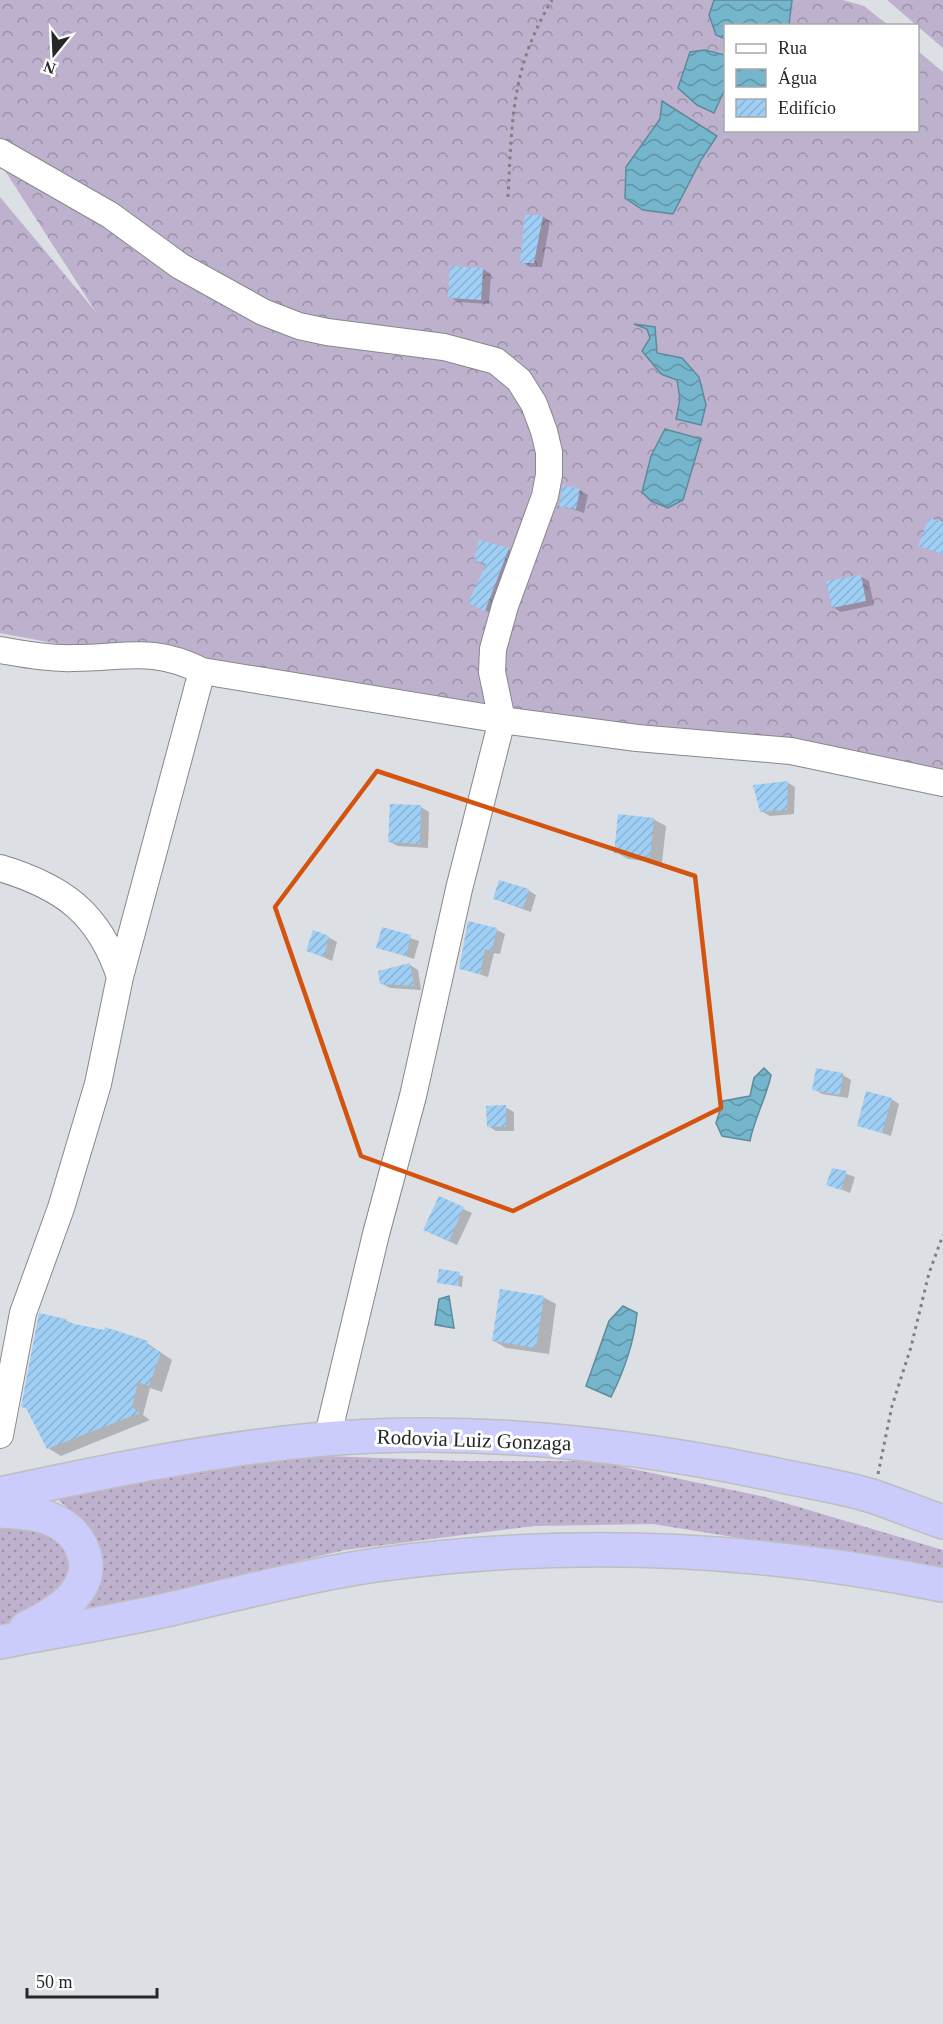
<svg xmlns="http://www.w3.org/2000/svg" width="943" height="2024" font-family="Georgia,serif">
  <style>
    .grass { fill: url(#grass-dots) }
    .forest { fill: url(#forest-crowns) }
    .water { fill: url(#water-waves); stroke: #5d8b9b; stroke-width: 1.5 }
    .shadow { fill: #0003 }
    .building { fill: url(#building-hatch) }
    .lines { fill: none; stroke-linecap: round; stroke-linejoin: round }
    .minor-casing { stroke: #86888d; stroke-width: 28 }
    .highway-casing { stroke: #bebebe; stroke-width: 36 }
    .path { stroke: #7e8184; stroke-width: 3; stroke-dasharray: 3 4.5; stroke-linecap: butt }
    .minor { stroke: #fff; stroke-width: 26 }
    .highway { stroke: #cbccfc; stroke-width: 33 }
    .marked { fill: none; stroke: #d4540f; stroke-width: 4.5; stroke-linejoin: round }
    .labels { text-anchor: middle; dominant-baseline: central; stroke-width: 6; stroke-linejoin: round; paint-order: stroke }
    .street-label { font-size: 21px; fill: #252728; stroke: #fff }
  </style>
  <defs>
    <pattern id="grass-dots" width="8" height="8" patternUnits="userSpaceOnUse" patternTransform="scale(1.5)"><rect width="8" height="8" fill="#beb1ce"/><path d="M2 2h.1M6 6h.1" fill="none" stroke="#9a90a7" stroke-width="1.8" stroke-linecap="round"/></pattern>
    <pattern id="forest-crowns" width="20" height="18" patternUnits="userSpaceOnUse" patternTransform="scale(1.5)"><rect width="20" height="18" fill="#beb1ce"/><path d="M2 6a3 3 0 1 1 6 0M12 15a3 3 0 1 1 6 0" fill="none" stroke="#9a90a7"/></pattern>
    <pattern id="water-waves" width="16" height="10" patternUnits="userSpaceOnUse" patternTransform="scale(1.5)"><rect width="16" height="10" fill="#75b6cc"/><path d="M0 5q4-4 8 0t8 0" fill="none" stroke="#6094a6"/></pattern>
    <pattern id="building-hatch" width="6" height="6" patternUnits="userSpaceOnUse" patternTransform="scale(1.5)"><rect width="6" height="6" fill="#9fcff5"/><path d="M-1 1l2-2M0 6l6-6M5 7l2-2" fill="none" stroke="#89b2d2"/></pattern>
  </defs>
  <rect width="100%" height="100%" fill="#dcdfe4"/>
  <!-- grass -->
  <path class="grass" d="M299,1455L462,1461H595L765,1497L943,1550V1575L895,1563L653,1524L534,1526L345,1550L83,1612C121,1555 102,1537 56,1498L197,1463Z
    M0,1519C38,1526 101,1550 57,1597C45,1609 16,1621 0,1630Z"/>
  <!-- forest -->
  <path class="forest" d="M0,0H843L864,6L888,25L726,26V130H918V51L943,72V774L773,737L567,719L116,655L0,633V197L96,312L0,163Z
    M887,0H943V48Z"/>
  <!-- water -->
  <path class="water" d="M714,0H792L789,25L726,26L725,39L716,35L709,15Z
    M705,50L725,55V89L714,113L697,105L678,88L690,52Z
    M662,101L717,136L701,160L673,214L643,210L625,198L626,167L660,119Z
    M634,324L655,327L657,353L682,358L699,377L706,405L701,425L676,419L680,399L677,380L661,374L642,351L650,338L647,329Z
    M665,429L701,439L683,500L668,508L651,501L642,492L651,456Z
    M764,1068L771,1075C766,1099 754,1119 750,1141L722,1136L716,1123L723,1101L750,1096L754,1078Z
    M449,1296L454,1328L435,1325L439,1299Z
    M623,1306L637,1313C634,1343 624,1371 611,1397L586,1386L609,1321Z"/>
  <!-- shadow -->
  <path class="shadow" d="M542,216L550,221L542,267H530L522,262Z
    M451,268L483,269L491,274L489,304L458,302L450,297Z
    M580,490L588,495L584,513L561,505Z
    M508,549L516,554L493,614L478,607L487,566L475,561Z
    M860,576L869,581L874,605L841,612L833,607Z
    M787,782L795,787L794,814L770,816L761,811Z
    M391,805L421,807L429,812L428,848L398,846L390,842Z
    M653,819L666,826L662,863L628,859L615,852Z
    M528,890L536,895L531,912L495,899Z
    M383,929L419,941L414,959L378,947Z
    M497,930L505,934L500,954L494,953L488,977L460,968Z
    M328,937L337,942L332,961L308,950Z
    M410,965L418,970L421,990L390,988L381,983Z
    M817,1070L843,1075L851,1080L848,1098L822,1094L814,1089Z
    M891,1099L899,1104L891,1136L859,1125Z
    M505,1107L514,1112V1131H496L488,1126Z
    M833,1169L855,1177L850,1193L828,1184Z
    M439,1198L472,1213L457,1245L433,1234Z
    M440,1271L463,1276L462,1287L438,1282Z
    M543,1297L556,1304L549,1354L506,1348L494,1341Z
    M65,1320L75,1325L147,1343L172,1360L162,1392L150,1388L143,1415L150,1420L61,1456L48,1448L29,1409Z"/>
  <!-- building -->
  <path class="building" d="M525,215H543L534,263H520Z
    M450,266L483,268L481,300L448,298Z
    M563,485L580,489L576,509L559,506Z
    M929,518L943,522V554L918,546Z
    M479,540L509,548L485,611L468,603L486,564L474,561Z
    M861,575L866,601L832,608L826,581Z
    M788,781L787,810L760,812L753,785Z
    M390,804L421,805L420,844L388,842Z
    M618,814L654,818L650,857L614,853Z
    M499,880L529,889L523,908L493,899Z
    M468,921L497,928L492,951L485,949L480,974L459,969Z
    M382,927L411,935L406,956L376,948Z
    M313,930L329,936L324,957L306,951Z
    M410,963L414,986L380,984L378,971Z
    M816,1068L843,1073L840,1095L812,1090Z
    M866,1091L892,1098L882,1133L857,1126Z
    M506,1105V1127H487L486,1106Z
    M832,1168L847,1171L841,1190L826,1185Z
    M439,1196L464,1207L449,1241L423,1230Z
    M439,1269L460,1272L458,1286L437,1283Z
    M500,1289L544,1296L536,1348L492,1341Z
    M39,1313L66,1319L65,1322L104,1330L105,1327L148,1341L147,1345L161,1352L149,1386L138,1382L132,1407L140,1413L47,1449L26,1408L21,1407Z"/>
  <g class="lines">
    <!-- minor casing -->
    <g class="minor-casing">
      <path id="minor" d="M0,152L110,215L180,266L263,312L299,326L327,332L444,347L496,361L519,380L534,404L544,431L549,452V475L545,496L505,606L493,649L492,672L502,720L459,889L413,1096L376,1234L327,1439
        M0,650C24,654 49,659 74,658C126,658 152,646 202,671L502,720L637,738L791,751L943,783
        M0,868C63,887 99,913 120,977
        M0,1435L23,1313L61,1208L98,1084L120,977L202,671"/>
    </g>
    <!-- highway casing -->
    <g class="highway-casing">
      <path id="highway" d="M0,1494C104,1472 207,1450 313,1440C467,1426 626,1443 777,1475C809,1482 844,1487 875,1497C898,1505 920,1514 943,1522
        M0,1511C15,1512 31,1512 46,1517C62,1523 74,1531 81,1546C100,1587 58,1613 26,1628
        M0,1642C60,1630 120,1621 179,1607C244,1592 309,1575 376,1565C565,1539 756,1547 943,1585"/>
    </g>
    <!-- path -->
    <path class="path" d="M508,197C512,121 511,68 552,0
      M878,1474L892,1406L911,1347L929,1273L943,1235"/>
    <!-- minor -->
    <use href="#minor" class="minor"/>
    <!-- highway -->
    <use href="#highway" class="highway"/>
  </g>
  <!-- marked area -->
  <path class="marked" d="M377,771L695,876L721,1108L513,1211L361,1156L275,907Z"/>
  <g class="labels">
    <!-- street labels -->
    <g class="street-label">
      <text transform="translate(474 1440) rotate(2)">Rodovia Luiz Gonzaga</text>
    </g>
  </g>
  <!-- legend -->
  <rect x="724" y="24" width="195" height="108" fill="#ffffff" stroke="#a8a9a9" stroke-width="1.5"/>
  <rect x="736" y="44" width="30" height="9" fill="#ffffff" stroke="#a8a9a9" stroke-width="1.5"/>
  <text x="778" y="54" font-size="18" fill="#252728">Rua</text>
  <rect x="736" y="69" width="30" height="18" fill="url(#water-waves)" stroke="#a8a9a9" stroke-width="1.5"/>
  <text x="778" y="84" font-size="18" fill="#252728">Água</text>
  <rect x="736" y="99" width="30" height="18" fill="url(#building-hatch)" stroke="#a8a9a9" stroke-width="1.5"/>
  <text x="778" y="114" font-size="18" fill="#252728">Edifício</text>
  <!-- north arrow -->
  <g transform="translate(54 54) rotate(198)" stroke="#ffffff" stroke-width="4.5" paint-order="stroke">
  <path d="M0-4.5L10 22L0 15L-10 22Z" fill="#252728"/>
  <text y="-9" font-size="16" font-weight="bold" text-anchor="middle" fill="#252728">N</text>
  </g>
  <!-- scale -->
  <path d="M27 1988v9h130v-9" fill="none" stroke="#252728" stroke-width="3"/>
  <text x="36" y="1988" font-size="18" fill="#252728" stroke="#ffffff" stroke-width="4.5" paint-order="stroke">50 m</text>
</svg>
